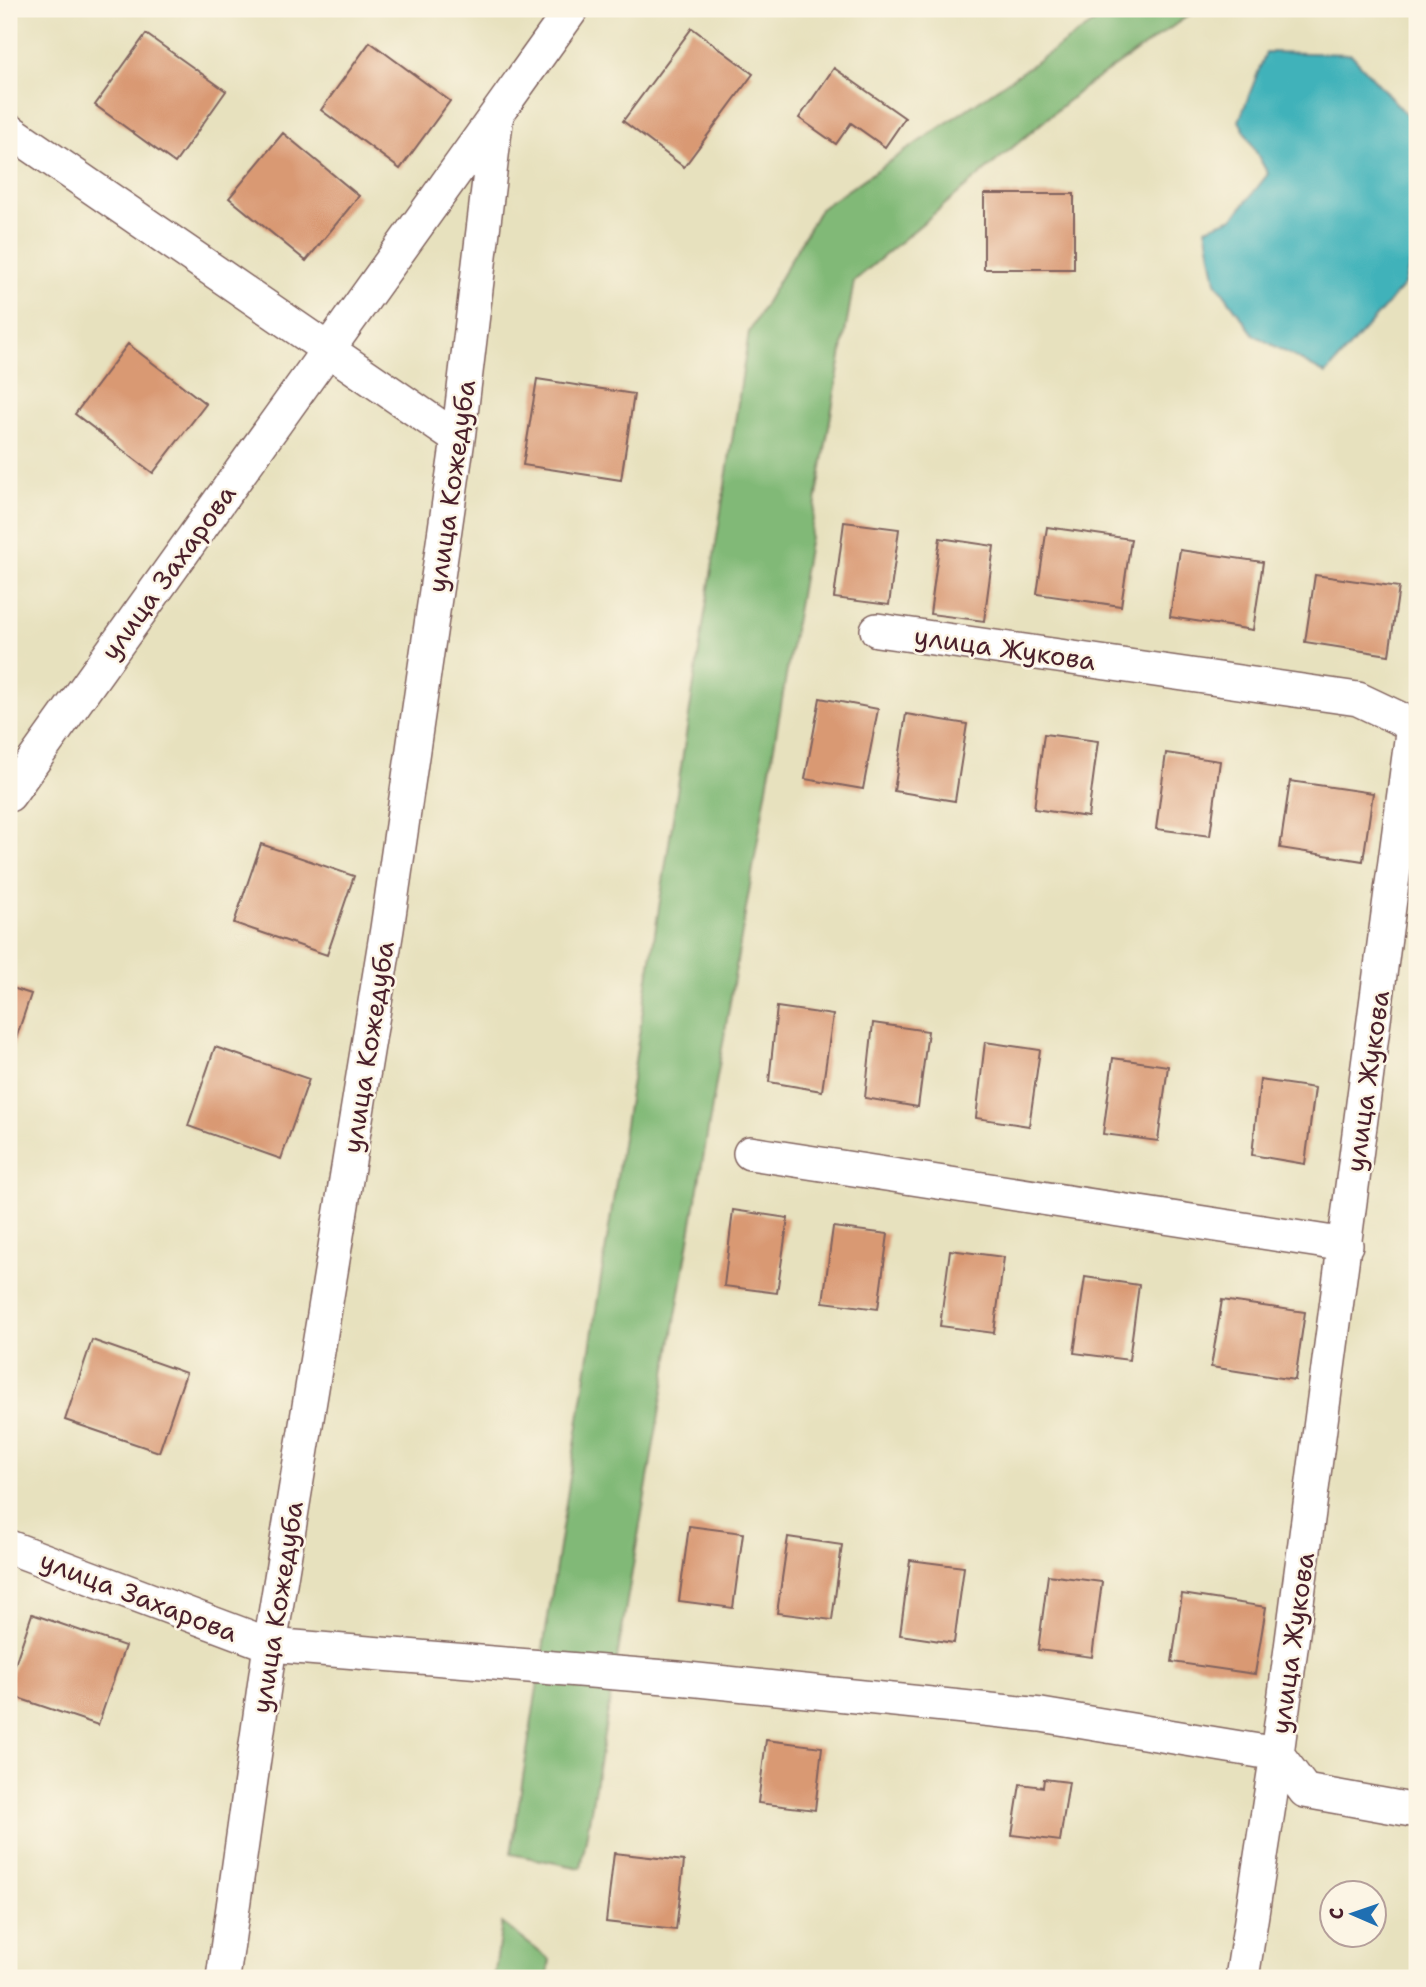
<svg xmlns="http://www.w3.org/2000/svg" width="1426" height="1987" font-family="'Shantell Sans',sans-serif">
  <style>
    .forest { fill: #81b977; stroke: #666c51; stroke-width: 2 }
    .water { fill: #41b2ba; stroke: #466872; stroke-width: 2 }
    .building { fill: #d99973 }
    .lines { fill: none; stroke-linecap: round; stroke-linejoin: round }
    .street-casing { stroke: #81635e; stroke-width: 36 }
    .street { stroke: #fff; stroke-width: 33 }
    .labels { text-anchor: middle; dominant-baseline: central; stroke-width: 5; stroke-linejoin: round; paint-order: stroke }
    .street-label { font-size: 26px; fill: #4a1f2b; stroke: #fcf5e5 }
  </style>
  <rect width="100%" height="100%" fill="#fcf5e5"/>
  <filter id="ink" filterUnits="userSpaceOnUse"><feTurbulence type="fractalNoise" baseFrequency=".0143" numOctaves="2"/><feDisplacementMap in="SourceGraphic" scale="14" xChannelSelector="R" yChannelSelector="G"/><feConvolveMatrix kernelMatrix="1 2 1 2 8 2 1 2 1" color-interpolation-filters="sRGB"/></filter>
  <filter id="wash" filterUnits="userSpaceOnUse"><feTurbulence type="fractalNoise" baseFrequency=".00686" numOctaves="4" result="noise"/><feDisplacementMap in="SourceGraphic" scale="28" xChannelSelector="R" yChannelSelector="G"/><feGaussianBlur stdDeviation="1.57" result="paint"/><feColorMatrix in="noise" values="0 0 0 0 0 0 0 0 0 0 0 0 0 0 0 0 0 1.4 0 .05"/><feComposite in="paint" operator="in"/></filter>
  <g filter="url(#wash)">
    <rect width="100%" height="100%" fill="#e7e1be"/>
    <!-- forest -->
    <path class="forest" d="M1114,9H1198L1082,89L854,281L581,1868L511,1854L749,332L820,209Z
      M502,1923L550,1960L547,1978H494Z"/>
    <!-- water -->
    <path class="water" d="M1266,52L1351,54L1417,126V238L1404,285L1326,374L1254,335L1216,282L1206,228L1233,218L1268,174L1239,121Z"/>
    <g id="blocks">
      <!-- building -->
      <path class="building" d="M692,28L753,74L684,167L623,121Z
        M146,34L226,91L175,163L95,105Z
        M370,42L450,101L400,169L321,110Z
        M834,68L905,118L885,147L851,123L836,144L799,118Z
        M283,133L359,196L306,261L229,198Z
        M984,194H1074V269H984Z
        M128,344L206,404L153,473L75,414Z
        M537,379L634,394L621,480L523,465Z
        M844,522L899,529L889,605L834,598Z
        M1047,527L1131,539L1121,606L1037,594Z
        M940,538L994,546L984,621L930,614Z
        M1180,550L1263,562L1253,630L1170,617Z
        M1315,575L1399,587L1389,655L1305,642Z
        M820,698L878,709L863,789L805,779Z
        M906,714L967,724L955,801L894,791Z
        M1044,734L1098,741L1088,817L1034,809Z
        M1166,753L1220,761L1210,836L1156,829Z
        M1290,781L1373,793L1363,861L1280,848Z
        M261,844L354,876L327,955L234,923Z
        M9,987L31,994L9,1059Z
        M777,1007L833,1015L822,1091L769,1082Z
        M873,1023L928,1031L918,1107L865,1098Z
        M985,1042L1040,1050L1029,1126L976,1118Z
        M215,1047L309,1079L281,1159L188,1126Z
        M1113,1058L1168,1066L1158,1141L1103,1134Z
        M1260,1080L1315,1088L1305,1164L1252,1155Z
        M733,1210L788,1218L777,1293L724,1286Z
        M833,1227L888,1234L878,1309L823,1302Z
        M950,1250L1004,1257L994,1333L940,1326Z
        M1085,1277L1139,1285L1129,1360L1074,1353Z
        M1222,1300L1305,1312L1295,1380L1211,1367Z
        M92,1340L186,1373L159,1452L65,1420Z
        M689,1526L743,1533L733,1608L679,1601Z
        M788,1537L842,1545L832,1620L777,1613Z
        M910,1560L964,1567L954,1643L900,1635Z
        M1048,1575L1102,1582L1092,1657L1038,1650Z
        M1182,1594L1266,1607L1255,1674L1172,1662Z
        M32,1614L125,1646L98,1725L9,1695V1682Z
        M766,1740L822,1747L815,1810L758,1803Z
        M1044,1779L1069,1782L1060,1841L1012,1835L1020,1784L1043,1787Z
        M614,1853L684,1861L676,1930L606,1922Z"/>
    </g>
  </g>
  <g filter="url(#ink)">
    <use href="#blocks" fill-opacity="0" stroke="#81635e" stroke-width="2"/>
    <g class="lines">
      <!-- street casing -->
      <g class="street-casing">
        <path id="street" d="M9,130L458,439
          M877,630L1358,699L1413,725L1277,1754L1242,1978
          M9,795L572,9
          M750,1153L1346,1245
          M9,1547L270,1645L678,1678L1041,1715L1277,1754L1305,1791L1417,1811
          M223,1978L270,1645L387,929L458,439L497,114"/>
      </g>
      <!-- street -->
      <use href="#street" class="street"/>
    </g>
  </g>
  <g class="labels">
    <!-- street labels -->
    <g class="street-label">
      <text transform="translate(451 486) rotate(-82)">улица Кожедуба</text>
      <text transform="translate(168 572) rotate(-54)">улица Захарова</text>
      <text transform="translate(1005 648) rotate(8)">улица Жукова</text>
      <text transform="translate(368 1047) rotate(-81)">улица Кожедуба</text>
      <text transform="translate(1367 1081) rotate(-82)">улица Жукова</text>
      <text transform="translate(139 1596) rotate(21)">улица Захарова</text>
      <text transform="translate(277 1607) rotate(-81)">улица Кожедуба</text>
      <text transform="translate(1292 1643) rotate(-82)">улица Жукова</text>
    </g>
  </g>
  <!-- margin -->
  <rect width="1426" height="1987" fill="none" stroke="#fcf5e5" stroke-width="35"/>
  <!-- north arrow -->
  <g transform="translate(1353 1914) rotate(272)"><circle r="33" fill="#fcf5e5" stroke="#b59f9b" stroke-width="2"/>
  <path d="M0-5L12 26L0 18L-12 26Z" fill="#1f6fb2"/>
  <text y="-10" font-size="19" font-weight="bold" text-anchor="middle" fill="#4a1f2b">С</text>
  </g>
</svg>
